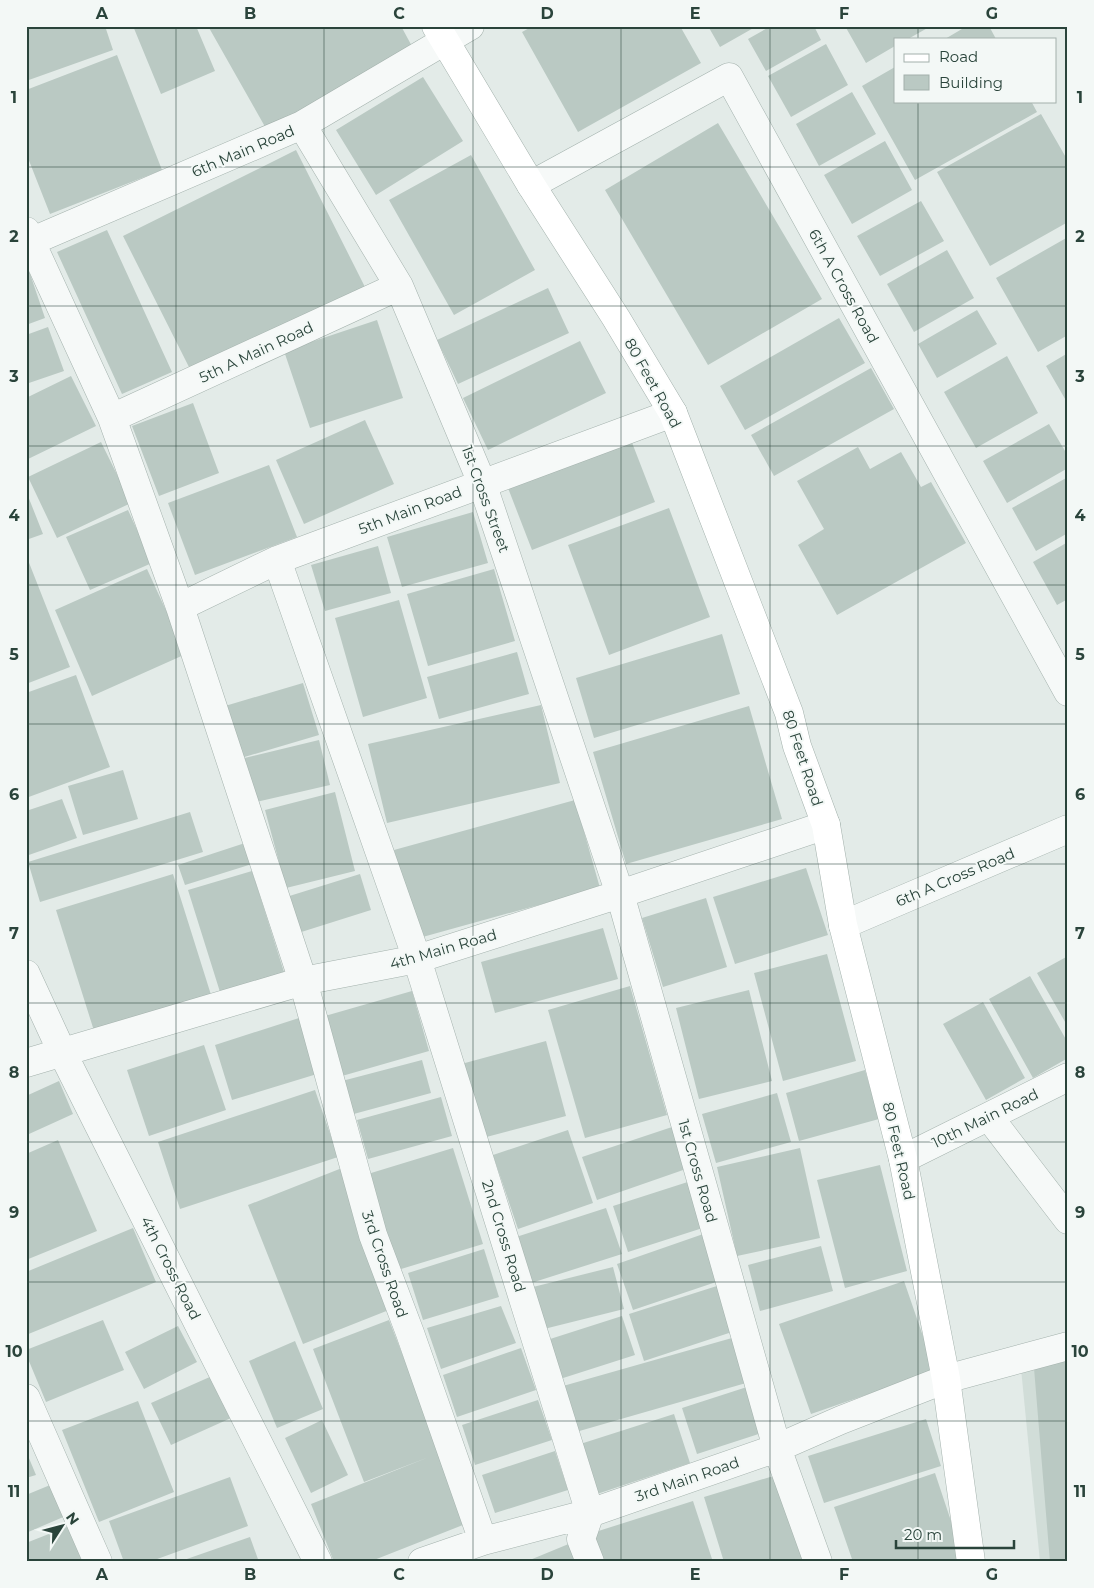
<svg xmlns="http://www.w3.org/2000/svg" width="1094" height="1588" font-family="Montserrat,sans-serif">
  <style>
    .built { fill: #d1ddd8 }
    .building { fill: #bac9c3 }
    .lines { fill: none; stroke-linecap: round; stroke-linejoin: round }
    .minor-casing { stroke: #a4b2ad; stroke-width: 29 }
    .tertiary-casing { stroke: #a4b2ad; stroke-width: 29 }
    .secondary-casing { stroke: #a4b2ad; stroke-width: 29 }
    .minor { stroke: #f6f9f8; stroke-width: 28 }
    .tertiary { stroke: #f6f9f8; stroke-width: 28 }
    .secondary { stroke: #fff; stroke-width: 28 }
    .grid { fill: none; stroke: #2a443b; stroke-width: 1; stroke-opacity: 0.55 }
    .labels { text-anchor: middle; dominant-baseline: central; stroke-width: 4; stroke-linejoin: round; paint-order: stroke }
    .street-label { font-size: 15px; fill: #2a443b; stroke: #f3f8f6 }
    .neatline { fill: none; stroke: #2a443b; stroke-width: 2 }
    .grid-label { font-size: 16px; text-anchor: middle; font-weight: bold; fill: #2a443b }
  </style>
  <rect width="100%" height="100%" fill="#e3ebe8"/>
  <!-- built -->
  <path class="built" d="M1068,1335V1562H1040L1019,1348Z"/>
  <!-- building -->
  <path class="building" d="M26,26H105L113,50L26,81Z
    M133,26H196L215,71L161,94Z
    M208,26H401L414,50L268,132Z
    M533,26H680L701,63L578,132L522,32Z
    M708,26H757L720,47Z
    M771,26H814L821,40L766,71L748,39Z
    M845,26H931L908,39H895V46L866,63Z
    M967,26H989L996,39H945Z
    M826,44L848,85L791,117L768,76Z
    M117,55L162,170L50,214L26,153V90Z
    M895,67V101H1031L1037,112L915,180L862,86Z
    M423,77L463,141L376,195L336,130Z
    M852,92L876,134L819,166L796,124Z
    M1041,114L1068,161V222L990,266L937,172Z
    M718,123L822,299L708,365L605,190Z
    M885,141L912,190L852,224L824,175Z
    M296,150L367,291L194,377L123,236Z
    M471,155L535,270L454,315L389,200Z
    M921,201L944,241L880,276L857,236Z
    M107,230L172,372L122,394L57,252Z
    M1068,237V335L1038,352L996,278Z
    M947,250L974,298L914,332L887,284Z
    M26,262L45,318L26,325Z
    M548,288L569,333L458,384L437,340Z
    M977,310L997,344L937,378L918,344Z
    M839,318L865,363L745,430L720,386Z
    M377,320L403,398L310,428L284,351Z
    M48,327L64,371L26,384V335Z
    M580,341L606,393L488,450L463,398Z
    M1068,353V404L1046,366Z
    M1007,356L1038,413L976,448L944,392Z
    M871,368L894,409L774,476L751,435Z
    M71,376L96,426L26,460V398Z
    M193,403L219,473L159,496L132,426Z
    M365,420L394,484L304,524L276,460Z
    M1049,424L1068,456V468L1007,503L983,461Z
    M631,440L655,502L532,550L508,488Z
    M101,442L131,503L57,538L28,477Z
    M858,447L870,469L901,452L921,487L931,482L966,543L837,615L798,545L824,529L797,481Z
    M269,465L297,537L195,575L168,503Z
    M1068,477V533L1036,551L1012,508Z
    M26,491L43,534L26,540Z
    M669,508L710,617L609,655L568,545Z
    M128,510L152,563L90,590L66,537Z
    M473,512L488,563L402,587L387,537Z
    M1068,542V599L1057,605L1033,562Z
    M378,546L391,593L325,611L311,565Z
    M26,555L70,667L26,684Z
    M147,569L186,654L92,696L55,610Z
    M494,569L515,641L428,666L407,594Z
    M399,600L427,698L363,717L335,618Z
    M722,634L740,694L594,738L576,678Z
    M517,652L529,694L439,719L427,677Z
    M76,675L110,767L26,798V693Z
    M303,683L319,735L241,758L225,706Z
    M541,705L560,783L387,823L368,744Z
    M749,706L782,819L626,864L593,752Z
    M319,740L330,785L247,804L236,760Z
    M123,770L138,819L83,835L68,786Z
    M335,792L355,871L286,888L265,810Z
    M62,799L77,838L26,856V811Z
    M575,800L600,888L419,938L394,850Z
    M190,812L203,852L40,902L28,862Z
    M245,843L252,864L185,885L178,865Z
    M806,868L828,935L735,964L713,897Z
    M252,871L284,972L220,992L188,890Z
    M173,874L212,998L95,1034L56,910Z
    M360,874L371,910L295,934L283,898Z
    M706,898L727,967L663,987L642,918Z
    M603,928L618,979L495,1013L481,962Z
    M827,954L856,1061L783,1081L754,973Z
    M1068,956V1027L1037,973Z
    M1030,976L1068,1043V1058L1033,1078L989,999Z
    M630,986L667,1115L585,1138L548,1010Z
    M749,990L772,1081L699,1099L676,1008Z
    M412,991L429,1051L342,1076L325,1016Z
    M983,1002L1025,1078L986,1100L943,1024Z
    M299,1018L317,1074L232,1100L215,1045Z
    M546,1041L566,1116L475,1140L454,1066Z
    M204,1045L226,1110L149,1136L127,1070Z
    M422,1060L431,1093L350,1115L342,1081Z
    M865,1070L879,1119L799,1141L786,1093Z
    M59,1081L73,1114L29,1134L26,1128V1096Z
    M315,1090L338,1157L180,1209L158,1142Z
    M777,1093L791,1142L716,1163L702,1114Z
    M441,1097L452,1136L368,1159L357,1120Z
    M672,1127L686,1169L597,1200L582,1157Z
    M568,1130L593,1203L518,1229L493,1155Z
    M58,1140L97,1231L26,1260V1154Z
    M453,1148L483,1244L388,1273L358,1177Z
    M800,1148L820,1238L737,1256L717,1167Z
    M880,1165L907,1271L845,1288L817,1180Z
    M342,1168L399,1306L303,1344L248,1205Z
    M697,1179L712,1225L628,1252L613,1206Z
    M606,1208L622,1254L528,1284L513,1238Z
    M133,1228L156,1282L26,1335V1272Z
    M709,1232L725,1279L633,1310L617,1264Z
    M821,1246L833,1291L760,1311L748,1265Z
    M484,1249L499,1297L423,1320L408,1273Z
    M613,1267L624,1309L544,1329L533,1287Z
    M904,1281L935,1371L811,1414L779,1324Z
    M720,1285L735,1331L644,1361L629,1314Z
    M501,1306L516,1343L441,1369L427,1328Z
    M622,1316L635,1355L560,1379L547,1340Z
    M103,1320L124,1370L46,1402L26,1354V1350Z
    M389,1320L468,1523L369,1562H334L311,1504L429,1457L364,1482L313,1349Z
    M178,1326L197,1362L144,1389L125,1352Z
    M739,1336L753,1381L569,1434L556,1388Z
    M295,1341L323,1409L277,1428L249,1361Z
    M521,1348L536,1390L457,1417L443,1375Z
    M1068,1359V1562H1050L1034,1368Z
    M212,1376L231,1418L171,1445L151,1403Z
    M750,1386L765,1432L697,1454L682,1408Z
    M538,1400L552,1440L475,1465L462,1425Z
    M138,1401L174,1492L99,1522L62,1430Z
    M674,1414L690,1463L591,1496L574,1446Z
    M926,1419L941,1466L824,1503L808,1456Z
    M322,1420L348,1475L311,1493L285,1438Z
    M26,1451L36,1475L26,1478Z
    M555,1451L568,1490L495,1513L482,1475Z
    M935,1473L964,1560L958,1562H853L834,1507Z
    M780,1474L804,1562H724L704,1497Z
    M230,1477L248,1526L149,1562H124L109,1521Z
    M55,1483L68,1515L26,1533V1495Z
    M693,1501L713,1562H598L589,1534Z
    M69,1526L83,1562H26V1543Z
    M250,1537L259,1562H181V1561Z
    M571,1543L579,1562H525Z"/>
  <g class="lines">
    <!-- minor casing -->
    <g class="minor-casing">
      <path id="minor" d="M302,125L399,286L482,483L620,894L777,1448L818,1562
        M531,185L729,77L1068,692
        M26,231L112,418L180,607L303,981L373,1235L410,1333L483,1541
        M30,242L302,125L470,26
        M112,418L399,286
        M277,560L417,959L590,1513L581,1539L590,1562
        M180,607L277,560L673,413
        M843,925L1068,829
        M26,974L62,1052L318,1562
        M26,1063L303,981L417,959L620,894L826,825
        M989,1117L1068,1220
        M26,1398L98,1562
        M422,1562L483,1541L590,1513L777,1448L841,1420L946,1379L1068,1346"/>
    </g>
    <!-- tertiary casing -->
    <g class="tertiary-casing">
      <path id="tertiary" d="M903,1159L1068,1077"/>
    </g>
    <!-- secondary casing -->
    <g class="secondary-casing">
      <path id="secondary" d="M436,26L531,185L616,318L673,413L789,713L797,746L826,825L843,925L903,1159L946,1379L971,1562"/>
    </g>
    <!-- minor -->
    <use href="#minor" class="minor"/>
    <!-- tertiary -->
    <use href="#tertiary" class="tertiary"/>
    <!-- secondary -->
    <use href="#secondary" class="secondary"/>
  </g>
  <!-- grid -->
  <path class="grid" d="M176,26V1562M324,26V1562M473,26V1562M621,26V1562M770,26V1562M918,26V39M918,101V1562M26,167H1068M26,306H1068M26,446H1068M26,585H1068M26,724H1068M26,864H1068M26,1003H1068M26,1142H1068M26,1282H1068M26,1421H1068"/>
  <g class="labels">
    <!-- street labels -->
    <g class="street-label">
      <text transform="translate(243 151) rotate(-23)">6th Main Road</text>
      <text transform="translate(844 286) rotate(61)">6th A Cross Road</text>
      <text transform="translate(256 352) rotate(-25)">5th A Main Road</text>
      <text transform="translate(653 383) rotate(61)">80 Feet Road</text>
      <text transform="translate(486 499) rotate(70)">1st Cross Street</text>
      <text transform="translate(410 510) rotate(-21)">5th Main Road</text>
      <text transform="translate(803 758) rotate(72)">80 Feet Road</text>
      <text transform="translate(955 877) rotate(-23)">6th A Cross Road</text>
      <text transform="translate(443 949) rotate(-16)">4th Main Road</text>
      <text transform="translate(985 1118) rotate(-26)">10th Main Road</text>
      <text transform="translate(899 1151) rotate(77)">80 Feet Road</text>
      <text transform="translate(698 1171) rotate(74)">1st Cross Road</text>
      <text transform="translate(504 1236) rotate(73)">2nd Cross Road</text>
      <text transform="translate(385 1264) rotate(71)">3rd Cross Road</text>
      <text transform="translate(171 1268) rotate(63)">4th Cross Road</text>
      <text transform="translate(687 1479) rotate(-19)">3rd Main Road</text>
    </g>
  </g>
  <!-- border -->
  <rect width="1094" height="1588" fill="none" stroke="#f3f8f6" stroke-width="55"/>
  <!-- legend -->
  <rect x="894" y="38" width="162" height="65" fill="#f3f8f6" stroke="#a3b0ab"/>
  <rect x="904" y="54" width="25" height="8" fill="#ffffff" stroke="#a3b0ab"/>
  <text x="939" y="62" font-size="15" fill="#2a443b">Road</text>
  <rect x="904" y="75" width="25" height="15" fill="#bac9c3" stroke="#a3b0ab"/>
  <text x="939" y="88" font-size="15" fill="#2a443b">Building</text>
  <!-- north arrow -->
  <g transform="translate(62 1526) rotate(54)" stroke="#f3f8f6" stroke-width="4" paint-order="stroke">
  <path d="M0-4L9 19L0 12L-9 19Z" fill="#2a443b"/>
  <text y="-8" font-size="14" font-weight="bold" text-anchor="middle" fill="#2a443b">N</text>
  </g>
  <!-- scale -->
  <path d="M896 1540v8h118v-8" fill="none" stroke="#2a443b" stroke-width="2.5"/>
  <text x="904" y="1540" font-size="15" fill="#2a443b" stroke="#f3f8f6" stroke-width="4" paint-order="stroke">20 m</text>
  <rect x="28" y="28" width="1038" height="1532" class="neatline"/>
  <g class="grid-label">
    <text x="102" y="19">A</text>
    <text x="250" y="19">B</text>
    <text x="399" y="19">C</text>
    <text x="547" y="19">D</text>
    <text x="695" y="19">E</text>
    <text x="844" y="19">F</text>
    <text x="992" y="19">G</text>
    <text x="14" y="103">1</text>
    <text x="1080" y="103">1</text>
    <text x="14" y="242">2</text>
    <text x="1080" y="242">2</text>
    <text x="14" y="382">3</text>
    <text x="1080" y="382">3</text>
    <text x="14" y="521">4</text>
    <text x="1080" y="521">4</text>
    <text x="14" y="660">5</text>
    <text x="1080" y="660">5</text>
    <text x="14" y="800">6</text>
    <text x="1080" y="800">6</text>
    <text x="14" y="939">7</text>
    <text x="1080" y="939">7</text>
    <text x="14" y="1078">8</text>
    <text x="1080" y="1078">8</text>
    <text x="14" y="1218">9</text>
    <text x="1080" y="1218">9</text>
    <text x="14" y="1357">10</text>
    <text x="1080" y="1357">10</text>
    <text x="14" y="1497">11</text>
    <text x="1080" y="1497">11</text>
    <text x="102" y="1580">A</text>
    <text x="250" y="1580">B</text>
    <text x="399" y="1580">C</text>
    <text x="547" y="1580">D</text>
    <text x="695" y="1580">E</text>
    <text x="844" y="1580">F</text>
    <text x="992" y="1580">G</text>
  </g>
</svg>
